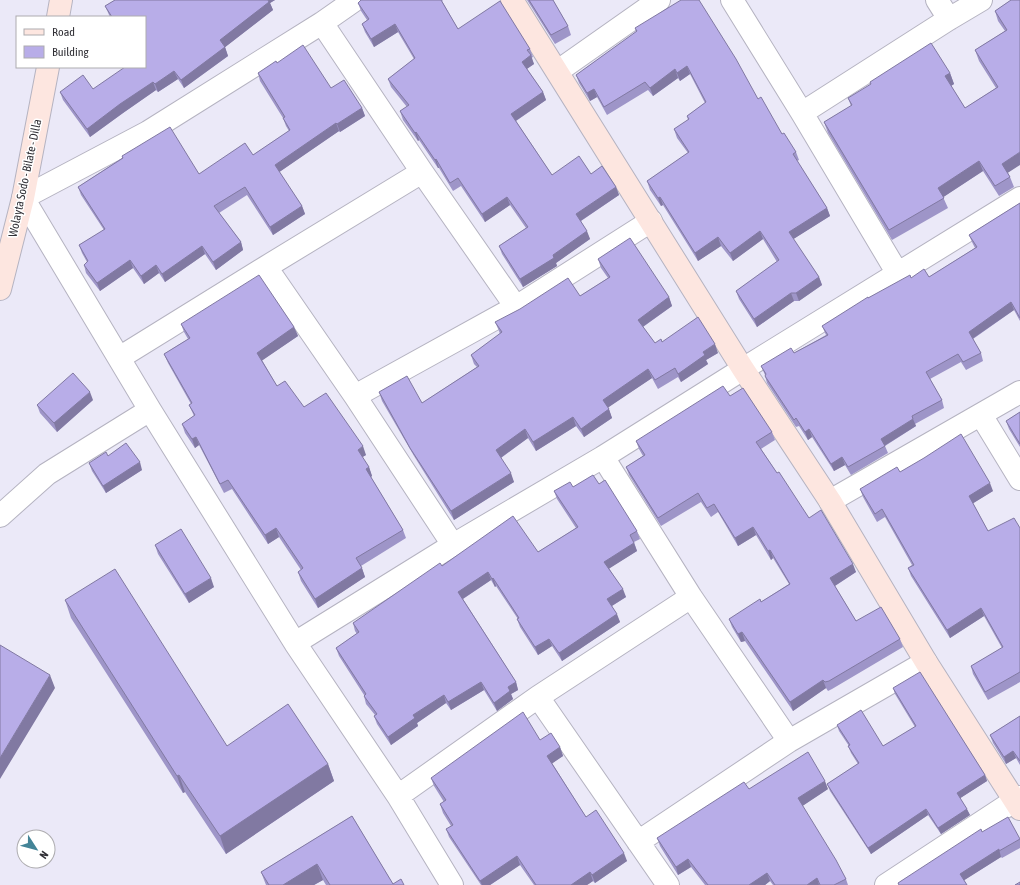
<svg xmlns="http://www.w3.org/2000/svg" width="1020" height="885" font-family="'Asap Condensed',sans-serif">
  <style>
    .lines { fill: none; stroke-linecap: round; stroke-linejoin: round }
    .street-casing { stroke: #b5b3c1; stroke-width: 24 }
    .secondary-casing { stroke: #b5b3c1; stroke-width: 24 }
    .street { stroke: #fff; stroke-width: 22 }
    .secondary { stroke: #fde6e0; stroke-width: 22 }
    .wall { fill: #9e95c8 }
    .shaded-wall { fill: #8179a2 }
    .building { fill: #b8ade8; stroke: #8179a2 }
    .labels { text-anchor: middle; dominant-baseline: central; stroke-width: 3; stroke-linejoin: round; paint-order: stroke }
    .street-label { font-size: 12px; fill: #313036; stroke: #fff }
  </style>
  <rect width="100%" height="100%" fill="#ebe9f8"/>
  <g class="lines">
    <!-- street casing -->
    <g class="street-casing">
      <path id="street" d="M355,0L322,23L148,132L23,198L150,410L295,643L398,796L452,885
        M732,0L802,113L898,274
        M937,0L949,19
        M322,23L422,172L516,307
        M558,71L659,0
        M802,113L949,19L981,0
        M266,267L355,396L453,545
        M119,358L266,267L422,172
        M355,396L516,307L651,221
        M981,415L1020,479
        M603,457L691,597L789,741
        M830,501L1020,392
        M0,516L47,474L150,410
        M295,643L453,545L603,457L743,369L1020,198
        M538,697L668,885
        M398,796L538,697L691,597
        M638,842L789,741L926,662
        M886,885L1020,797"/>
    </g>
    <!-- secondary casing -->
    <g class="secondary-casing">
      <path id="secondary" d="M512,0L743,369L830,501L926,662L1020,809
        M58,17L61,0
        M0,289L23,198L48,67"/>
    </g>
    <!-- street -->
    <use href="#street" class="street"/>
    <!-- secondary -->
    <use href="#secondary" class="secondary"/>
  </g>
  <!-- wall -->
  <path class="wall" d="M115,0H275L270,3L273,10L225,47L228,56L184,88L178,79L158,92L156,90L123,113L90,137L63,100L60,92L93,89L145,67V17H110L105,6Z
    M361,0H443L442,1L458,29L530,49L533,57L531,58L534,64L527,69L543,92L546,100L516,121L552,175L591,174L616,187L619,195L581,221L590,239L556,263L557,266L523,287L502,254L499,246L526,228L510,205L485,222L461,186L453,191L439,168H438L419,140L418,141L403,120L400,111L407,107L391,87L388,79L414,59L398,32L374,47L365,32L362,24L367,20L361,11L358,3Z
    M527,0H553L568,26L571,35L555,44Z
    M1011,0L1008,173L1010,177L1014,187L999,196L983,171L943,197L948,208L892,240L828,133L824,122L851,106L848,98L871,85L870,82L950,73L954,84L951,86L965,108L996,88L979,61L975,50L1005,31L998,21L995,11Z
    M635,28L758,99L782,134L796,152L799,160L797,161L827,208L830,216L793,239L819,277L822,285L799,301H794L757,327L739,299L736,291L777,262L763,239L733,261L721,246L698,261L663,205L661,206L650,190L647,181L688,153L677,138L674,129L688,120L687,116L705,103L690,74L680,81L678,78L653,96L648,90L607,115L597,97L590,101L579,83L576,75L636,32Z
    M277,63L331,88L362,108L365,116L340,132L339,131L279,172L302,206L305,214L273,235L247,195L219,213L241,242L243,250L216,270L205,254L165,282L159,273L144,284L133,268L100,291L86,273L84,265L87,262L82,253L79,245L104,230L81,195L78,187L122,158V156L199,174L253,155L289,131L286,126L283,118L260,81L258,73Z
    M1020,203V321L1014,310L973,339L981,353L983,361L966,370L961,362L930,379L942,400L944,408L915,424L916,426L885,446L888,453L851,475L845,465L834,471L812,437L808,440L799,426L796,427L767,383L765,376V375L761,366L794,353L826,335L822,326L868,298L911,278L929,277L975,248L972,242L969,235Z
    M598,259L669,297L672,306L643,327L655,343L662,342L718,353L706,360L708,364L681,382L678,377L658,389L652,378L608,407L612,418L584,437L576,426L536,451L528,438L501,458L514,482L454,520L414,456L382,401L379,392L422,403L477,367L474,364L471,355L500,334L499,331L495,322L580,296L608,278L601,268Z
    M181,324L294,327L298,336L262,360L277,386L366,455L362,457L369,467L372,476L371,477L403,530L406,538L361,566L365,577L318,608L301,581L298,572L301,570L279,537L268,544L232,489L224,493L199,445L195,448L185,433L182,424L194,416L189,405L191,404L168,363L164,354L188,339L184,332Z
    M730,396L772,432L775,440L761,449L777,473L809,518L856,572L835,586L856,621L900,639L903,647L832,689L828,691L826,688L793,711L745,641L741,642L732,627L729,619L761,602L789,584L773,558L771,560L756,535L738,546L718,512L711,517L701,502L661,526L629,475L626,467L643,456L639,449L636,441Z
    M93,400L57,432L40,413L37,405Z
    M1020,412V447L1009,429L1006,421Z
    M108,456L142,470L106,493L92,471L89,463Z
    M900,472L993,491L973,503L988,531L1020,528V682L988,700L973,674L971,666L1002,648L984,616L950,638L911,576L908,568L912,565L885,517L877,522L863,497L860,489Z
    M599,484L637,531L640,539L634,542L637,551L609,568L626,597L612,606L620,622L562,661L552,646L538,655L520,627L517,619H518L496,586L495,587L491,580L463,599L516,682L518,690L511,694L513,699L497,711L484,690L451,710L446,703L417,723L418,726L391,745L377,724L374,716L375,715L366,704L364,696V695L339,656L336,648L357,634L355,631L353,623L442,566L538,552L576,528L557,499L554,491L573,487Z
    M155,545L214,587L189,603L158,554Z
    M65,600L227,746L328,764L334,781L226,854L185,792L183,793L71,618Z
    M893,688L985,775L987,781L960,798L970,815L941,834L928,815L871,854L830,791L827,784L858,764L851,753L848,746H849L839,731L837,725L883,746L915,727L895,694Z
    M1020,716V765L1016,758L1006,764L993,743L990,735Z
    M540,740L560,747L563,756L552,763L586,817L627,861L595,883L593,881L587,885H534L520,865L490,885H481L449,837L446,829L451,826L443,813L440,804L444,802L434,786L431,778Z
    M749,789H828L802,806L846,879L848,885H773L770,881L765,885H705L691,867L678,875L660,846L657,838Z
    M352,816L393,884L404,885H326L323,880L314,885H266L261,872Z
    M982,832L1020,839V848L1002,858L1001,857L964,880L967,885H899L898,883Z"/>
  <!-- shaded-wall -->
  <path class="shaded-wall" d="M267,0H275L270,3L273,10L224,48L225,47L228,56L184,88L181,80L220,40Z
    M395,24L398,32L374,47L371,39Z
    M531,55L534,64L525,70L522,62Z
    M687,66L690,74L680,81L677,73Z
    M675,69L678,78L653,96L650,88Z
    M174,71L178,79L158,92L155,84Z
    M950,73L954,84L949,87L945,76Z
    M153,82L156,90L123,113L90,137L87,129L120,104Z
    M594,89L597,97L590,101L587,93Z
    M543,92L546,100L514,122L511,114Z
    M362,108L365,116L340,132L337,124Z
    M336,123L339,131L278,173L275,165Z
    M416,132L419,140L418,141L415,133Z
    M1020,152V165L1006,174L1002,164Z
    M436,159L439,168H438L435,160Z
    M979,161L983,171L942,198L938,188Z
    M616,187L619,195L579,222L576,214Z
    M507,197L510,205L485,222L482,214Z
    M660,197L663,205L661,206L658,198Z
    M302,206L305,214L273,235L270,227Z
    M827,208L830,216L792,240L789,232Z
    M587,231L590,239L556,263L557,266L523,287L520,279L553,255Z
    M760,231L763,239L733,261L730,253Z
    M718,237L721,246L698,261L695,253Z
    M241,242L243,250L216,270L213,262Z
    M202,246L205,254L165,282L162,274Z
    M130,260L133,268L100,291L97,283Z
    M156,265L159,273L144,284L141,276Z
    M819,277L822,285L799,301L796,293Z
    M791,293L794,301L757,327L754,319Z
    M669,297L672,306L641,328L638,320Z
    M1011,302L1014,310L972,339L969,332Z
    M294,327L298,336L260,362L257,353Z
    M715,344L718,353L706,360L708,364L681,382L678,374L703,352Z
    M648,369L652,378L606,409L603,400Z
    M90,392L93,400L57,432L54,423Z
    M609,409L612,418L584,437L581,429Z
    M573,417L576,426L536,451L533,442Z
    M913,419L916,426L884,446L881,439Z
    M525,429L528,438L499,459L496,450Z
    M809,429L812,437L808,440L805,432Z
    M196,437L199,445L195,448L192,439Z
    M363,446L366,455L361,458L358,450Z
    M842,457L845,465L834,471L831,464Z
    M140,462L142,470L106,493L103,486Z
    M369,467L372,476L369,478L366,469Z
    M511,473L514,482L454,520L451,511Z
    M990,483L993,491L972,504L969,496Z
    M753,527L756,535L738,546L735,538Z
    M276,528L279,537L268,544L265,535Z
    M634,543L637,551L607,570L604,562Z
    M770,550L773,558L771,560L768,551Z
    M853,564L856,572L833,587L830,578Z
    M362,568L365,577L318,608L315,599Z
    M488,572L491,580L461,600L458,592Z
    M211,578L214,587L189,603L185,594Z
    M493,578L496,586L495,587L492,579Z
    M623,589L626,597L610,607L607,599Z
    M981,608L984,616L950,638L947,630Z
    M617,614L620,622L562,661L559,653Z
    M742,632L745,641L741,642L738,634Z
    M549,639L552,646L538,655L535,647Z
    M50,675L55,688L0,779V758Z
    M823,680L826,688L793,711L790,702Z
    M481,682L484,690L451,710L448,702Z
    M516,682L518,690L511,694L513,699L497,711L494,703L508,687Z
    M444,695L446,703L417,723L418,726L391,745L388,737L413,715Z
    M560,747L563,756L550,765L547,756Z
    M1013,751L1016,758L1006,764L1004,757Z
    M328,764L334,781L226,854L220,836Z
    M179,775L185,792L183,793L177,776Z
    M985,775L987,781L959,799L957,793Z
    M825,781L828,789L801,807L798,798Z
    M926,809L928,815L871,854L868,848Z
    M967,809L970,815L941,834L938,828Z
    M999,849L1001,857L963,881L960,874Z
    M624,853L627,861L595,883L592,875Z
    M517,856L520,865L490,885H482L480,881Z
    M688,859L691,867L678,875L676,867Z
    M317,864L323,880L314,885H283Z
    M590,872L593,881L587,885H571Z
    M767,873L770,881L765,885H749Z
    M817,878L819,885H807Z"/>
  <!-- building -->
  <path class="building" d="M115,0H268L269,2L220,40L225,47L181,80L174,71L155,84L153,82L120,104L87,129L60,92L83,75L93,89L125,67H145V17H112L105,6Z
    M361,0H441L458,29L500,1L530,49L527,50L531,55L522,62L543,92L511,114L552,175L579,156L591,174L602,166L616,187L576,214L587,231L553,255L554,258L520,279L499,246L528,227L507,197L482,214L458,178L450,183L436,159L435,160L416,132L415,133L400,111L409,105L388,79L415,58L395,24L371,39L362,24L369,19L358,3Z
    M529,0H553L568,26L551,35Z
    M681,0H699L736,59L758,99L761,97L782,134L784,133L796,152L793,154L827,208L789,232L819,277L796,293H791L754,319L736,291L779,260L760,231L730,253L718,237L695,253L660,197L658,198L647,181L689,152L674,129L689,119L687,116L706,102L687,66L677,73L675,69L650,88L645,82L604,107L594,89L587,93L576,75L637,31L635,28Z
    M1011,0H1020V152L1002,164L1010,177L995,186L979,161L938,188L944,198L889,230L824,122L852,105L848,98L871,84L870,82L931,43L950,73L945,76L965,108L998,87L975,50L1007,30L995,11Z
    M303,45L331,88L344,80L362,108L337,124L336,123L275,165L302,206L270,227L245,187L214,206L241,242L213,262L202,246L162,274L156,265L141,276L130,260L97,283L84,265L88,261L79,245L105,229L78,187L123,158L122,156L170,127L199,174L245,143L253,155L290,130L283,118L285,117L258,73L276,61L277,63Z
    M1020,203V318L1011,302L969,332L981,353L963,362L958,354L926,372L942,400L912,416L913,419L881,439L885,446L848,467L842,457L831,464L809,429L805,432L796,418L794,420L765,376L766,374L761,366L791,348L794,353L828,335L822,326L868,297V298L910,275L911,278L924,269L929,277L977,247L969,235Z
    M630,238L669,297L638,320L655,343L661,339L662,342L698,317L715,344L703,352L705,355L678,374L675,368L655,380L648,369L603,400L609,409L581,429L573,417L533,442L525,429L496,450L511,473L451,511L410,448L379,392L407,376L422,403L479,366L471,355L502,332L495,322L520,309L568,278L580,296L610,277L598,259Z
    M259,275L294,327L257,353L277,386L285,381L304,407L326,393L363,446L358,450L369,467L366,469L403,530L356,558L362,568L315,599L298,572L303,568L276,528L265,535L228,480L220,484L196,437L192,439L182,424L195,415L189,405L192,403L164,354L190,338L181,324Z
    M73,373L90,392L54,423L37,405Z
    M723,386L730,396L743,388L772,432L756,442L777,473L779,472L809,518L821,510L853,564L830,578L856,621L881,607L900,639L829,681L825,682L823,680L790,702L742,632L738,634L729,619L760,599L761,602L790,584L770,550L768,551L753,527L735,538L714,504L707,508L698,493L658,518L626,467L645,455L636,441Z
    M1020,412V444L1006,421Z
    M961,434L990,483L969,496L988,531L1014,518L1020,528V672L985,692L971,666L1003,647L981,608L947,630L908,568L914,565L882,509L875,514L860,489L897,467L900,472L924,458Z
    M126,443L140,462L103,486L89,463L106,452L108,456Z
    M593,475L599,484L605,480L637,531L630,535L634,543L604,562L623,589L607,599L617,614L559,653L549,639L535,647L517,619L519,618L493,578L492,579L488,572L458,592L516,682L508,687L510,691L494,703L481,682L448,702L444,695L413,715L415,718L388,737L374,716L377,714L364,696L366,694L336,648L359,632L353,623L440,563L442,566L513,516L538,552L578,527L554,491L570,482L573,487Z
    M181,529L211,578L185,594L155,545Z
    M115,569L227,746L288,704L328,764L220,836L179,775L177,776L65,600Z
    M0,645L50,675L0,758Z
    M920,672L985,775L957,793L967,809L938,828L926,809L868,848L827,784L859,763L848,746L850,745L837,725L861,710L883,746L916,726L893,688Z
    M523,712L540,740L551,733L560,747L547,756L586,817L596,810L624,853L592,875L590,872L571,885H536L517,856L480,881L446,829L453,825L440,804L446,800L431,778Z
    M1020,716V761L1013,751L1004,757L990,735Z
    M808,752L825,781L798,798L836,860L846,879L834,885H820L817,878L807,885H775L767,873L749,885H708L688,859L676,867L657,838L744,782L749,789Z
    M352,816L393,884L401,879L404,885H330L317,864L283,885H269L261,872Z
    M1008,817L1020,839L999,851V849L960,874L967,885H899L898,883L981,829L982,832Z
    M1020,882V885H1015Z"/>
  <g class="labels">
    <!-- street labels -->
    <g class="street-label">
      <text transform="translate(25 178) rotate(-78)">Wolayta Sodo - Bilate - Dilla</text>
    </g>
  </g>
  <!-- legend -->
  <rect x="16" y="16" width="130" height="52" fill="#ffffff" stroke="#adacaf"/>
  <rect x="24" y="29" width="20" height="6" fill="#fde6e0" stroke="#adacaf"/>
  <text x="52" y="36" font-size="12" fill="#313036">Road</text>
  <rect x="24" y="46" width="20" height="12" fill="#b8ade8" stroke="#adacaf"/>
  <text x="52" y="56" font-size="12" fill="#313036">Building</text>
  <!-- north arrow -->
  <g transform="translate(36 849) rotate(126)"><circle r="19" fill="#ffffff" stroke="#adacaf"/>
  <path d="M0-3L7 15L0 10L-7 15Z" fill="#438497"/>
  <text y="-6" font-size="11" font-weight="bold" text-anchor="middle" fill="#313036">N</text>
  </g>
</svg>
